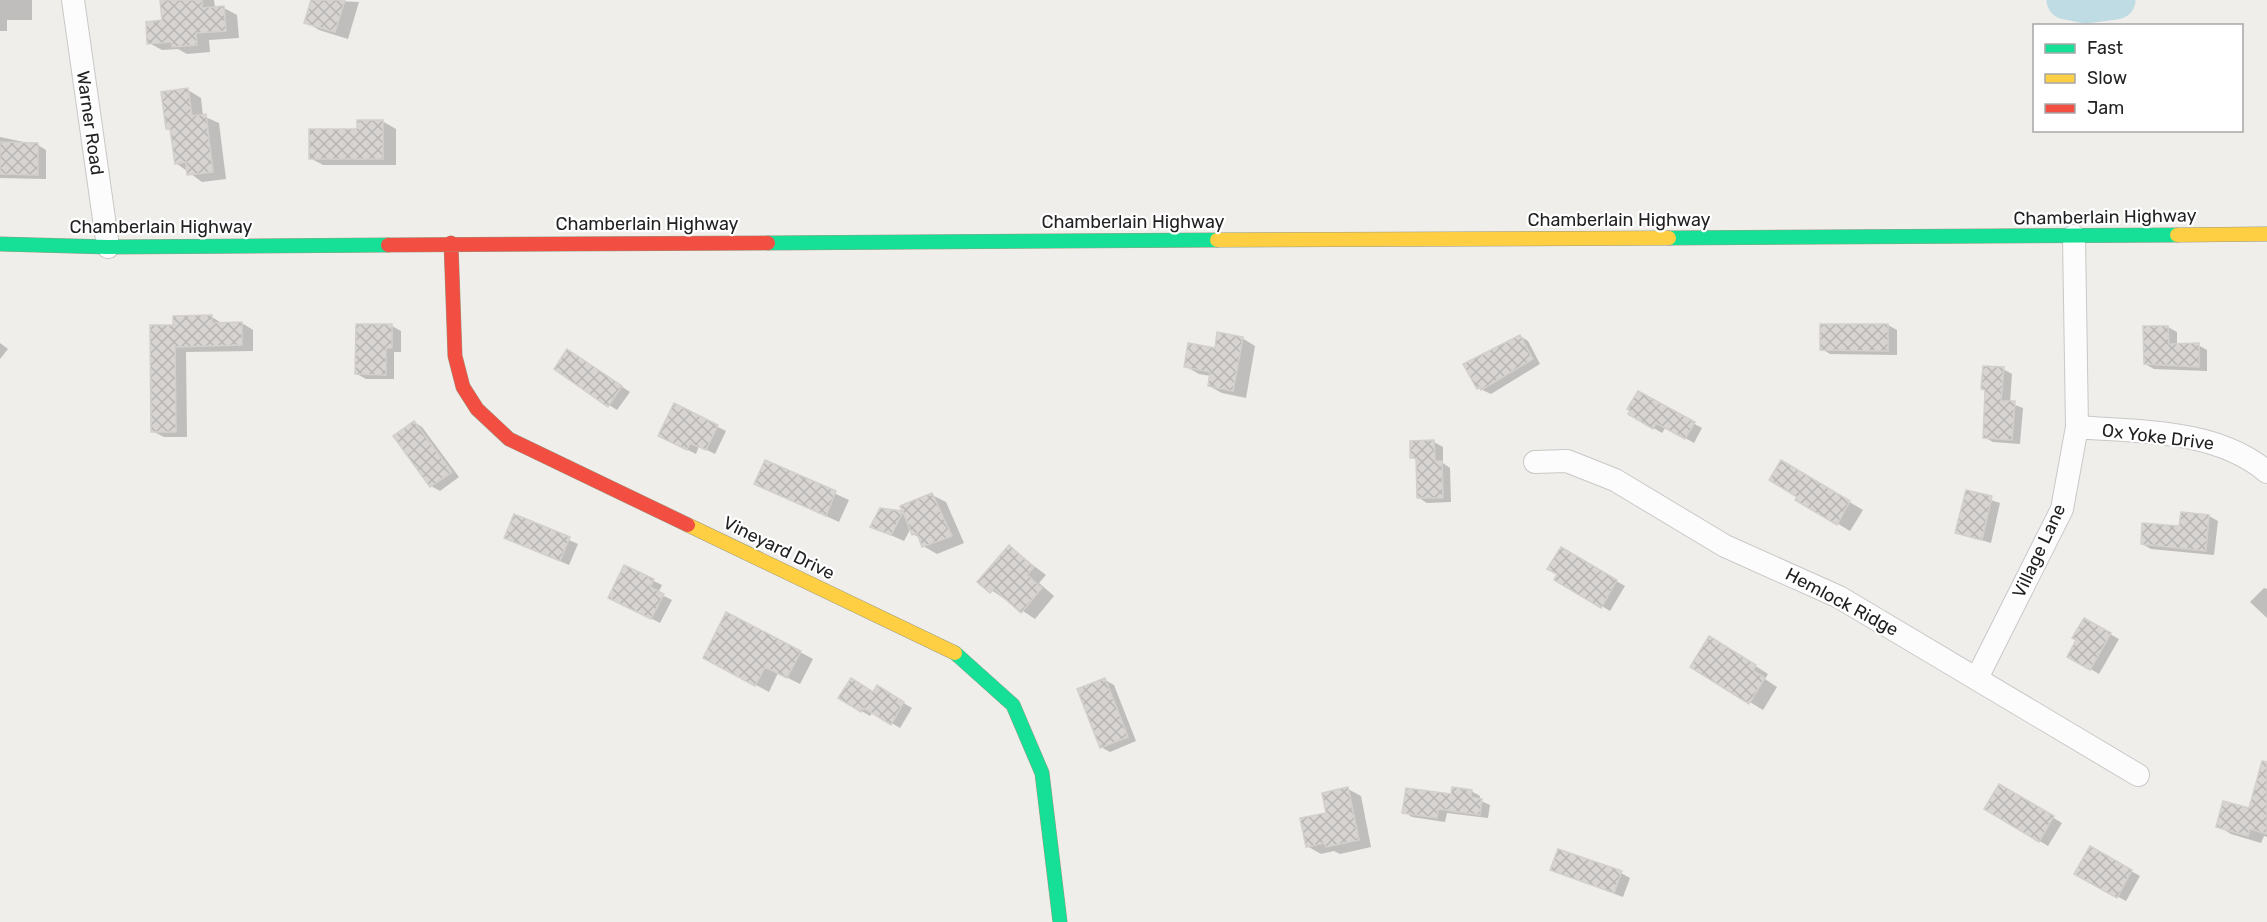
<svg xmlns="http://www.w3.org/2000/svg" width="2267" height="922" font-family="Rubik,sans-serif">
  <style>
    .shadow { fill: #0003 }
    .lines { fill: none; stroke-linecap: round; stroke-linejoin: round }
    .river { stroke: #bfdbe3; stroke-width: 39 }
    .building { fill: url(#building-cross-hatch); stroke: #d3d0cc; stroke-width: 1.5 }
    .street-casing { stroke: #c9c8c7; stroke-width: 24 }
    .fast-casing { stroke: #999a82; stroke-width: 15 }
    .slow-casing { stroke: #999a82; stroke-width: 15 }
    .jam-casing { stroke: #999a82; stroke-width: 15 }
    .street { stroke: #fdfcfc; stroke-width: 22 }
    .fast { stroke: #16e098; stroke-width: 14 }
    .slow { stroke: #ffcf43; stroke-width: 14 }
    .jam { stroke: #f24e42; stroke-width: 14 }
    .labels { text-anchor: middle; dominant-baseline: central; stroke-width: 4.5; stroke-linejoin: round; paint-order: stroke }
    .street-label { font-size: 18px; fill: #222; stroke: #fff }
  </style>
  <defs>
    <pattern id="building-cross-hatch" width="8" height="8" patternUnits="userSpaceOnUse" patternTransform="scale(1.5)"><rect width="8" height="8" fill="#d7d4d2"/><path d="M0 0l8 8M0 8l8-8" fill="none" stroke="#b8b6b4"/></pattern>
  </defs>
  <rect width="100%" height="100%" fill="#f0eeeb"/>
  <!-- shadow -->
  <path class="shadow" d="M0,0H32V20H7V31H0Z
    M162,0H214L215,8H224L237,15L239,38L209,40L210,52L187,54L178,49L162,50L149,43L164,22Z
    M313,0L359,2L348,39L319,30L306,22Z
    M188,90L201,98L203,116L219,123L226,179L202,182L176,163L172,131L167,128Z
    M382,121L396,129V165H323L310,158L358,130Z
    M0,137L38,145L46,150V179L0,178Z
    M212,317L223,324L242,323L253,330V351L186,352L187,437H164L152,431L175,326Z
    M1888,325L1897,330V355L1830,354L1822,349Z
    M392,326L401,331V352H394V379H366L357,374Z
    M2168,327L2177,332V345H2198L2207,350V371L2154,369L2145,364Z
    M1520,336L1528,341L1540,364L1491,394L1478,388Z
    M1242,338L1255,346L1246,398L1222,393L1209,386L1211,376L1199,374L1185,366Z
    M0,343L8,349L0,359Z
    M576,356L630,392L617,410L609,405Z
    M2003,369L2012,374L2010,403L2023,408L2020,444L1993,442L1984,437Z
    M1638,393L1702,428L1694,443L1666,427L1662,433L1630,414Z
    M674,405L726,431L715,454L699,446L696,454L668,440Z
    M414,422L422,427L459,477L440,491L431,486Z
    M1434,442L1443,447V463L1450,468L1451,502L1427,503L1419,498L1418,461L1412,457Z
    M766,462L849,500L839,522L756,484Z
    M1782,462L1863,510L1850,531L1797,499L1799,496Z
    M1967,492L2000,503L1991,543L1957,533Z
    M932,495L946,502L964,543L937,554L923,546L920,538L913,534L911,528L904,541L872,527L881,509L905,513Z
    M2182,514L2209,516L2218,521L2214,555L2151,549L2142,544L2181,528Z
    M515,516L578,544L569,565L515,542Z
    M1009,547L1046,575L1039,583L1054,596L1035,619L979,582Z
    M1561,549L1625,586L1610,611L1556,579L1559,574Z
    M625,567L662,585L658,593L672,600L660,623L619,602Z
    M2264,588L2267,589V618L2250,602Z
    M2085,620L2119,639L2099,674L2069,656L2078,640Z
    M1723,645L1768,674L1765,679L1777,687L1763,710L1692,667Z
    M800,652L813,659L800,684L778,673L769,692L718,665Z
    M1105,680L1114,685L1136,741L1110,752L1101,747Z
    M877,687L912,708L900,728L873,712L870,716L840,698L873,694Z
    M2267,781V837L2264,836L2261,843L2231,834L2218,826L2250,810Z
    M2000,786L2062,823L2048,846L1986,809Z
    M1348,789L1361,796L1371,847L1340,854L1334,851L1321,854L1307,846Z
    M1471,791L1480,796L1479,800L1490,805L1488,818L1447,813L1445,822L1412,817L1404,812Z
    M2090,848L2140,876L2126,901L2076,874Z
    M1551,870L1621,873L1630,878L1623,897Z"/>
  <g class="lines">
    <!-- river -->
    <path class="river" d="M2066,0L2086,4L2116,0"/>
  </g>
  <!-- building -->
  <path class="building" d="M160,0H202V8L224,6L226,31L196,33L197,45L172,47V42L147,44L146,22L162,20Z
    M311,0H345L335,32L304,23Z
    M188,88L192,116L206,114L213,172L187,175L186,162L175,164L170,129H166L161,92Z
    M357,120H383V159H309V129H357Z
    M0,142L38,143V175L0,174Z
    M212,315V323L242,322V345L175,347L176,432H151L150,325H173V316Z
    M356,324H392V348H386V375L355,374Z
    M1820,324H1888V351L1820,350Z
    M2143,326H2168L2169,344L2199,343V367L2144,364Z
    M1217,332L1243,337L1233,391L1208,386L1210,372L1184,367L1188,343L1215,348Z
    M1520,335L1533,359L1481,390L1479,387L1477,389L1463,364Z
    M567,349L622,386L608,407L554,369Z
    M1983,366L2004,367L2001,401H2015L2012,440L1983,438L1985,390L1981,389Z
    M1638,391L1695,422L1685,439L1656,423L1653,429L1628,414L1630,411L1627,409Z
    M674,403L718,425L706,450L690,443L687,450L658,436Z
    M414,421L452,472L430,487L393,436Z
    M1434,440L1435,461H1442L1443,498H1417L1416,458H1410V441Z
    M765,460L836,491L826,516L754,484Z
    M1781,460L1850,501L1837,525L1795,500L1797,497L1769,480Z
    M1966,490L1992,496L1982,540L1955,533Z
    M932,493L952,536L922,547L917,533L912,535L903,512L891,535L870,527L880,508L902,511L900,506Z
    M2181,512L2209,515L2206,551L2141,544L2142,523L2179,526Z
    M514,514L570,537L560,561L504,538Z
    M1009,545L1034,567L1027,575L1042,588L1021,613L994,589L990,593L977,582Z
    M1561,547L1617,580L1601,608L1554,580L1557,574L1547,569Z
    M624,565L654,579L650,587L664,594L651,619L608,598Z
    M726,612L801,651L787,678L765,667L755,686L703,658Z
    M2084,618L2111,633L2090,670L2067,657L2076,640L2072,638Z
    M1709,636L1756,665L1753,670L1765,678L1749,704L1690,667Z
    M851,678L873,692L877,685L904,702L891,725L864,708L861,712L838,698Z
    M1105,678L1128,737L1100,748L1077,689Z
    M2262,761L2267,762V834L2250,829L2248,836L2216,827L2223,801L2249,808Z
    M1999,784L2054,816L2039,842L1984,809Z
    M1348,787L1359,840L1326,847L1324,843L1306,847L1300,818L1326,813L1322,793Z
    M1452,787L1472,790L1471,797L1482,799L1480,815L1438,809L1437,818L1402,813L1406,788L1451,794Z
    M2090,846L2132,870L2117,898L2074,874Z
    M1558,849L1622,871L1614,893L1550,870Z"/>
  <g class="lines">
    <!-- street casing -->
    <g class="street-casing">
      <path id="street" d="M73,0L108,247
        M2077,427C2140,432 2216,429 2267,472
        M1535,462L1567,461L1615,480L1725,546L1839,597L2138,775
        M1977,678L2062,509L2077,427L2074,236"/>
    </g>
    <!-- fast casing -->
    <g class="fast-casing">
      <path id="fast" d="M1669,238L2177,235
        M768,243L1217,240
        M0,244L108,247L388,245
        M955,653L1013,705L1042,773L1060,922"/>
    </g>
    <!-- slow casing -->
    <g class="slow-casing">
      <path id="slow" d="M2177,235L2267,234
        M1217,240L1669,238
        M688,525L955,653"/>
    </g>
    <!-- jam casing -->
    <g class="jam-casing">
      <path id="jam" d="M451,243L455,356L463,387L477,409L509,439L688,525
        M388,245L768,243"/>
    </g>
    <!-- street -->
    <use href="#street" class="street"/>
    <!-- fast -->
    <use href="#fast" class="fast"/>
    <!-- slow -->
    <use href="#slow" class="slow"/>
    <!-- jam -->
    <use href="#jam" class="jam"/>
  </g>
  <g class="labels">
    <!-- street labels -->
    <g class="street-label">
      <text transform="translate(90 123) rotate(82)">Warner Road</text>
      <text transform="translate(2105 217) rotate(-1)">Chamberlain Highway</text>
      <text x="1619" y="220">Chamberlain Highway</text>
      <text x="1133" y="222">Chamberlain Highway</text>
      <text x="647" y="224">Chamberlain Highway</text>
      <text x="161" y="227">Chamberlain Highway</text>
      <text transform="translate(2158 437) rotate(7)">Ox Yoke Drive</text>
      <text transform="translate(779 548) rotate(26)">Vineyard Drive</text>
      <text transform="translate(2039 551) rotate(-65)">Village Lane</text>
      <text transform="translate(1842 602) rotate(28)">Hemlock Ridge</text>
    </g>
  </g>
  <!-- legend -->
  <rect x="2033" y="24" width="210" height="108" fill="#ffffff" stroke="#a7a7a7" stroke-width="1.5"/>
  <rect x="2045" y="44" width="30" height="9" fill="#16e098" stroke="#a7a7a7" stroke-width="1.5"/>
  <text x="2087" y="54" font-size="18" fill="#222222">Fast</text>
  <rect x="2045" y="74" width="30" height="9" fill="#ffcf43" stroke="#a7a7a7" stroke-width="1.5"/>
  <text x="2087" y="84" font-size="18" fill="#222222">Slow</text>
  <rect x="2045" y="104" width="30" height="9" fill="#f24e42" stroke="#a7a7a7" stroke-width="1.5"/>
  <text x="2087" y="114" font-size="18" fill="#222222">Jam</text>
</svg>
